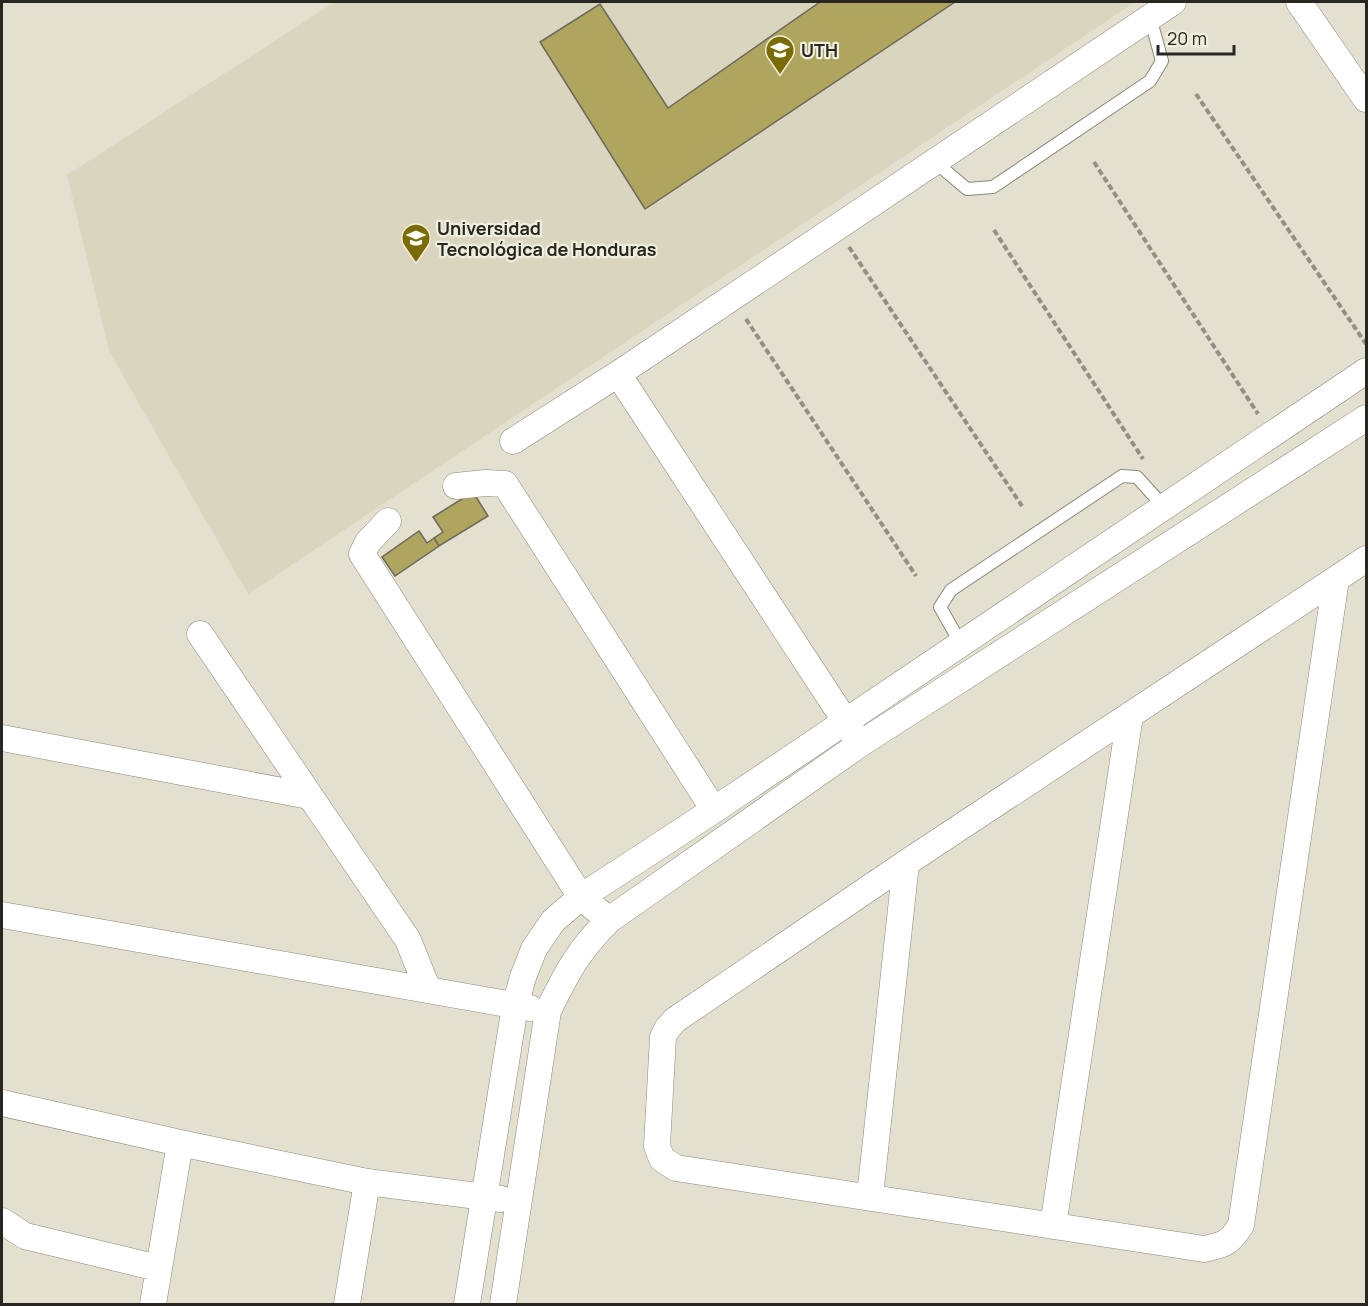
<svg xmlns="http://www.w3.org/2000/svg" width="1368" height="1306" font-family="Manrope,sans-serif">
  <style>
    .built { fill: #d9d5bf }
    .building { fill: #b0a55f; stroke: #6a685a; stroke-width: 1.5 }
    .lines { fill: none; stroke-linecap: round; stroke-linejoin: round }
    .service-casing { stroke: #8a8879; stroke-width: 14 }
    .minor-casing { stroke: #8a8879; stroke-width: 27 }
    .path { stroke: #929084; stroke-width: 4; stroke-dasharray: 6 3; stroke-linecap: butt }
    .service { stroke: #fff; stroke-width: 12 }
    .minor { stroke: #fff; stroke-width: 26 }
    .labels { text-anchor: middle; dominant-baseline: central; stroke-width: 4.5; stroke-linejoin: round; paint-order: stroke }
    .poi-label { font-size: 18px; font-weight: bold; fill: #272620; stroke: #f0eedd; text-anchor: start }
  </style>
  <rect width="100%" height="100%" fill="#e3e0d0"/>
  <!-- built -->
  <path class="built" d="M335,2H1135L248,594L109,351L67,175Z"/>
  <!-- building -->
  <path class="building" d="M820,2H955L645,209L540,42L600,4L668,108Z
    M473,492L488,516L439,546L434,538L443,532L433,517Z
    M419,531L427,543L434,538L439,546L395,576L382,557Z"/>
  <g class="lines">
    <!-- service casing -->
    <g class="service-casing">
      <path id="service" d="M935,162L967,189L993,187L1150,81L1162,61L1150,17
        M961,644L940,607L951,590L1122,476L1137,477L1164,507"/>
    </g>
    <!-- minor casing -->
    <g class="minor-casing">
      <path id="minor" d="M1299,2L1366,99
        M618,374L855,736
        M513,441L618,374L1173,2
        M456,486L485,483L505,484L714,810
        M388,521L368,542L362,554L581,897L609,920
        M1336,579L1241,1225C1230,1243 1224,1245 1204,1249L676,1168L662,1159L657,1146L663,1037L667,1029L675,1020L906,863L1336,579L1366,559
        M200,634L408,940L428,990
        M2,738L309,796
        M2,915L530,1008
        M2,1103L180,1143L367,1182L501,1199
        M870,1196L906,863
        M2,1221L25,1236L158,1268
        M1053,1226L1130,715
        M153,1304L180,1143
        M347,1304L367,1182
        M467,1304L515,1006L523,977L534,949L553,921L581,897L714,810L1366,371
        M503,1304L548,1011C567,972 578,951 609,920L860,744L1366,418"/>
    </g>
    <!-- path -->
    <path class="path" d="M1196,94L1366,344
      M1094,162L1258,414
      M994,230L1143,459
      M849,247L1022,506
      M746,319L916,576"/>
    <!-- service -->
    <use href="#service" class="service"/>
    <!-- minor -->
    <use href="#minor" class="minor"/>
  </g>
  <!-- icons -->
  <defs>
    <g id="university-pin" transform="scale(1.5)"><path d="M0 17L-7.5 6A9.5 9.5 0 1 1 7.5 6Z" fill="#7a6b04" stroke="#f0eedd"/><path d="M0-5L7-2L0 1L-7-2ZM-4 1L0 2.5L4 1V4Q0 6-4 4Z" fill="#fff"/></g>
  </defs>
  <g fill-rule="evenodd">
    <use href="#university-pin" x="780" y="50"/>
    <use href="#university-pin" x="416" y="238"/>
  </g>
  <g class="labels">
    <!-- poi labels -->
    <g class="poi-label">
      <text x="801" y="50">UTH</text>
      <text x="437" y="228">Universidad<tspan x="437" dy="21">Tecnológica de Honduras</tspan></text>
    </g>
  </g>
  <!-- border -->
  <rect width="1368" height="1306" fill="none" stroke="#272620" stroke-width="6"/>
  <!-- scale -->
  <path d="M1158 45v9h76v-9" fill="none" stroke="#272620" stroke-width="3"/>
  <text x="1167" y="45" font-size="18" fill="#272620" stroke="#f0eedd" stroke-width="4.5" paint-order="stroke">20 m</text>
</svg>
